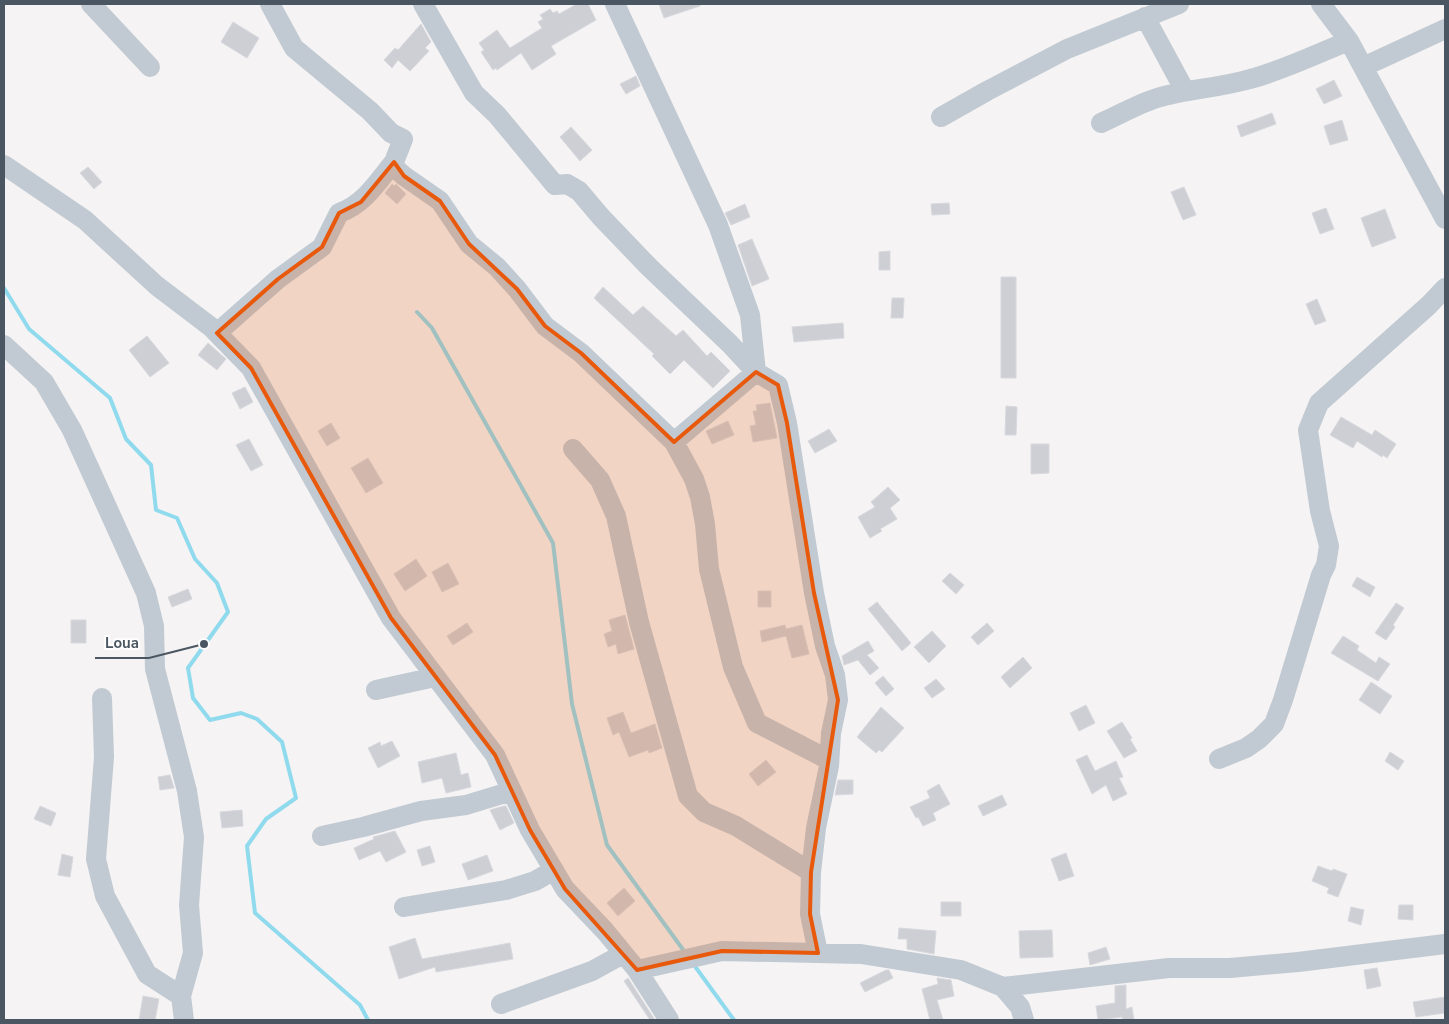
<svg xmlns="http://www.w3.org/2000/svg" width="1449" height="1024" font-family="'Nunito Sans',sans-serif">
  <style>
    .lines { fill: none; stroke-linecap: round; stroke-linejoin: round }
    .stream { stroke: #90daee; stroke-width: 4 }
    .building { fill: #cdcfd5; stroke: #d7d9de }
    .minor { stroke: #c1cad2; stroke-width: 20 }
    .marked { fill: #e8590c; fill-opacity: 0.2; stroke: #e8590c; stroke-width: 4; stroke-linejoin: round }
    .leader { fill: none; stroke: #4a5661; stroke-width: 2 }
    .callout-dot { fill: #4a5661; stroke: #fff; stroke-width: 2 }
    .callout-label { font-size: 15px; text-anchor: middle; font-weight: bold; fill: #4a5661; stroke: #fff; stroke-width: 4; stroke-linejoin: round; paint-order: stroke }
  </style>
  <rect width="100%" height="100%" fill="#f5f3f3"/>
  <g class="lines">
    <!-- stream -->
    <path class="stream" d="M4,288L29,329L110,398L126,439L151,465L156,510L177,518L195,559L217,583L228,612L188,668L193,698L210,720L241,713L257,719L282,742L296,798L266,819L247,846L255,913L360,1005L368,1020
      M417,312L432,328L553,543L572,704L607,845L684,951
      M694,965L734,1020"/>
  </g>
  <!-- building -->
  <path class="building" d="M577,4H588L596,20L551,46L556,54L532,70L521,53L497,70L496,68L493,70L481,52L484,50L479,43L497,30L510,48L542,28L538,22L543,19L540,15L550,9L553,13L557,11L559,14Z
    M659,4H700V6L664,18Z
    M233,22L259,38L247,58L221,42Z
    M421,24L431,42L425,48L429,51L410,71L398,60L392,68L384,60L395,48L398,50Z
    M636,76L640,86L626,94L620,84Z
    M1334,80L1342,96L1324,104L1316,89Z
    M1272,113L1276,124L1241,137L1237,126Z
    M1342,120L1348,140L1330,145L1324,126Z
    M571,127L592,150L580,161L560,137Z
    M88,167L102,182L94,189L80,173Z
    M392,184L394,186L396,184L406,194L397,204L385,193Z
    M1184,187L1196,215L1183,220L1171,192Z
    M949,203L950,214L932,215L931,204Z
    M745,204L750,217L731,225L725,213Z
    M1326,208L1334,229L1320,234L1312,213Z
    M1385,209L1396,238L1372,247L1361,218Z
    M752,239L769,279L752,286L738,245Z
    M890,251V270H879V252Z
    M1001,277H1016V378H1001Z
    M603,287L633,315L643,306L676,336L683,330L707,356L711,352L730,371L713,388L684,360L670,374L652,356L654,354L594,298Z
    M892,298H904L903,318H891Z
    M1317,299L1326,321L1315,325L1306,304Z
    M843,323L844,338L794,342L792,327Z
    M147,336L169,363L150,377L129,350Z
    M208,343L226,359L217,370L198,355Z
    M245,387L253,402L240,409L232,393Z
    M770,403L777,438L753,442L750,426L756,425L753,411H757L756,405Z
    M1006,406L1017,407L1016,435H1005Z
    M1341,417L1372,435L1375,430L1396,444L1387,458L1383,455L1382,457L1357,441L1353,448L1330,435Z
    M728,421L734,435L712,444L706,431Z
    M331,423L340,438L327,446L318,431Z
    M829,429L837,441L815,453L808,441Z
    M249,439L263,465L251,471L236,445Z
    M1031,444H1049V473L1031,474Z
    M368,458L383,483L366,493L351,468Z
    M888,487L900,500L890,508L897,519L880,529L882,531L870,538L858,517L875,507L871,502Z
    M416,559L427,576L405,591L394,574Z
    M448,563L459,584L442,592L432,572Z
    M950,573L964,585L956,594L942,581Z
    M1357,577L1375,587L1370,597L1352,586Z
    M188,589L192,599L172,607L168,597Z
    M758,591H771V607H758Z
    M877,602L911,643L902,651L868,609Z
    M1396,603L1404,608L1393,625L1395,627L1386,640L1375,633Z
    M625,615L634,649L618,654L616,644L608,647L604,634L612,631L609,620Z
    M71,620H86V643H71Z
    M467,623L473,632L453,645L447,636Z
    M987,623L994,631L978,645L971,637Z
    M785,625L786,629L802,625L809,654L792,658L786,636L762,642L760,631Z
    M932,631L946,646L929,663L914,647Z
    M1343,636L1359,646L1357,650L1376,663L1379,657L1390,664L1378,681L1331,653Z
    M868,641L874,651L867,655L879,668L870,675L858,660L844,665L842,656Z
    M1023,657L1032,668L1010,688L1001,677Z
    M883,676L894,689L886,696L875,683Z
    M936,679L945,689L932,698L924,688Z
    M1371,682L1392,696L1380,714L1359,700Z
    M1086,705L1095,723L1079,731L1070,713Z
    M881,707L904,728L882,752L879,750L876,753L857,737Z
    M623,712L631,733L655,724L662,748L649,753L648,750L629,757L619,732L613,735L607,718Z
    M1122,722L1132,738L1130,739L1137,751L1124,758L1107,731Z
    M392,741L400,756L378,768L368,748L380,742L381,746Z
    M1390,752L1404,761L1398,770L1385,761Z
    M456,753L461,775L468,773L471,787L446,793L442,778L422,783L418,762Z
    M1087,755L1095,771L1116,761L1123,777L1119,778L1127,794L1113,801L1106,785L1092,794L1076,760Z
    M766,760L776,772L758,786L749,774Z
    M170,775L174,788L160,790L158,777Z
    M838,780H853V794L835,795Z
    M939,784L950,804L933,813L936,820L923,826L918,817L916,818L910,807L930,798L927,791Z
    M1002,795L1007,805L983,816L978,806Z
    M40,806L56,813L51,826L34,819Z
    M504,806H506L514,823L500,830L490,810Z
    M242,810L243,826L222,828L220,812Z
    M395,831L406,852L386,862L380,851L359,860L354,848L374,839L373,837Z
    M430,846L435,862L422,866L417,850Z
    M1066,853L1074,876L1059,881L1051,859Z
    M62,854L73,857L70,877L58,875Z
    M487,855L493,871L468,880L462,864Z
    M1318,866L1332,871L1333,869L1347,874L1338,897L1327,893L1329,888L1312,881Z
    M624,888L635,901L618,916L607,903Z
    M941,902H961V916H941Z
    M1399,905H1413V920L1398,919Z
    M1351,907L1364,910L1361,925L1348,921Z
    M899,928L936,931L934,954L907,949V939H898Z
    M1052,930L1053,957L1020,958L1019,931Z
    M415,938L422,959L510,943L513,959L436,972L435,967L399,979L389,947Z
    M1106,947L1110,959L1090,965L1088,953Z
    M1377,968L1381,986L1367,989L1364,970Z
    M886,970H889L893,978L865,992L860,983Z
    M628,978L655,1020H650L624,981Z
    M937,978L951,980L954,996L937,1000L943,1020H930L922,989L938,984Z
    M1126,985V1009L1132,1007L1134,1020H1123L1122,1017L1098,1020L1096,1006L1115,1003V986Z
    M143,996L159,999L155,1020H139Z
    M1445,997V1013L1416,1017L1413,1002Z"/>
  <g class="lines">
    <!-- minor -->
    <path class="minor" d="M91,4L150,67
      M270,4L294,48L370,111L391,133L403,139L394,162L395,168L404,176L440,201L469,244L497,267L517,289L545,326L581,353L674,442
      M423,4L474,93L497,115L555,185L567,184L579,191L601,217L649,267L730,344L756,372L778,385L787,423L814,593L825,646L835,675L838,700L831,733L829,766L816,828L811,872L810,914L818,953
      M615,4L718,225L750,315L756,372
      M1321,4L1349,41L1445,219
      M1145,17L1185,91
      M1363,67L1445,29
      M941,117L987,91L1067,49L1179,4
      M1101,123C1119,115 1138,104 1157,98C1187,89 1219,88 1250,79C1284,70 1316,54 1349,41
      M4,165L85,220L157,286L211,327L251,368L391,618L495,755L530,830L565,889L605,931L637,970L669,1020
      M217,333L278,279L322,247L339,213C364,205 378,181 394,162
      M4,345L44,382L72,430L146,593L154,626L155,669L187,791L194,837L189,905L193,953L181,996L184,1020
      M756,372L674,442L694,479L700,497L705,524L709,569L733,667L757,723L829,760
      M573,449L600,480L616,516L639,622L688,796L704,812L736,826L811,872
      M376,690L435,677
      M102,698L104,757L96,859L105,896L147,974L181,996
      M1219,759L1246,748L1259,739L1274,724L1283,700L1321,575L1326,565L1329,546L1320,511L1308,430L1319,403L1429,305L1445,288
      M322,836L363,827L421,811L466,805L512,791
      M404,907L506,890L535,881L554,870
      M637,970L722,951L861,954L961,970L1003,987L1169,968H1230L1298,962L1445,944
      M1003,987L1020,1007L1024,1020
      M501,1004L592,971L623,954"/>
  </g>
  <!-- marked area -->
  <path class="marked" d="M394,162L404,176L440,201L469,244L517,289L545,326L581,353L674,442L756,372L778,385L787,423L814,593L838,700L811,872L810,914L818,953L722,951L637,970L565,889L530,830L495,755L391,618L251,368L217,333L278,279L322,247L339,213L361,202Z"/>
  <!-- callouts -->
  <path class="leader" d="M204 644L149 658H95"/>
  <circle class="callout-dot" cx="204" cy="644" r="5"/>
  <g class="callout-label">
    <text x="122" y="648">Loua</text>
  </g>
  <!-- border -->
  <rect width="1449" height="1024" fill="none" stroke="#4a5661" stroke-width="10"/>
</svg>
